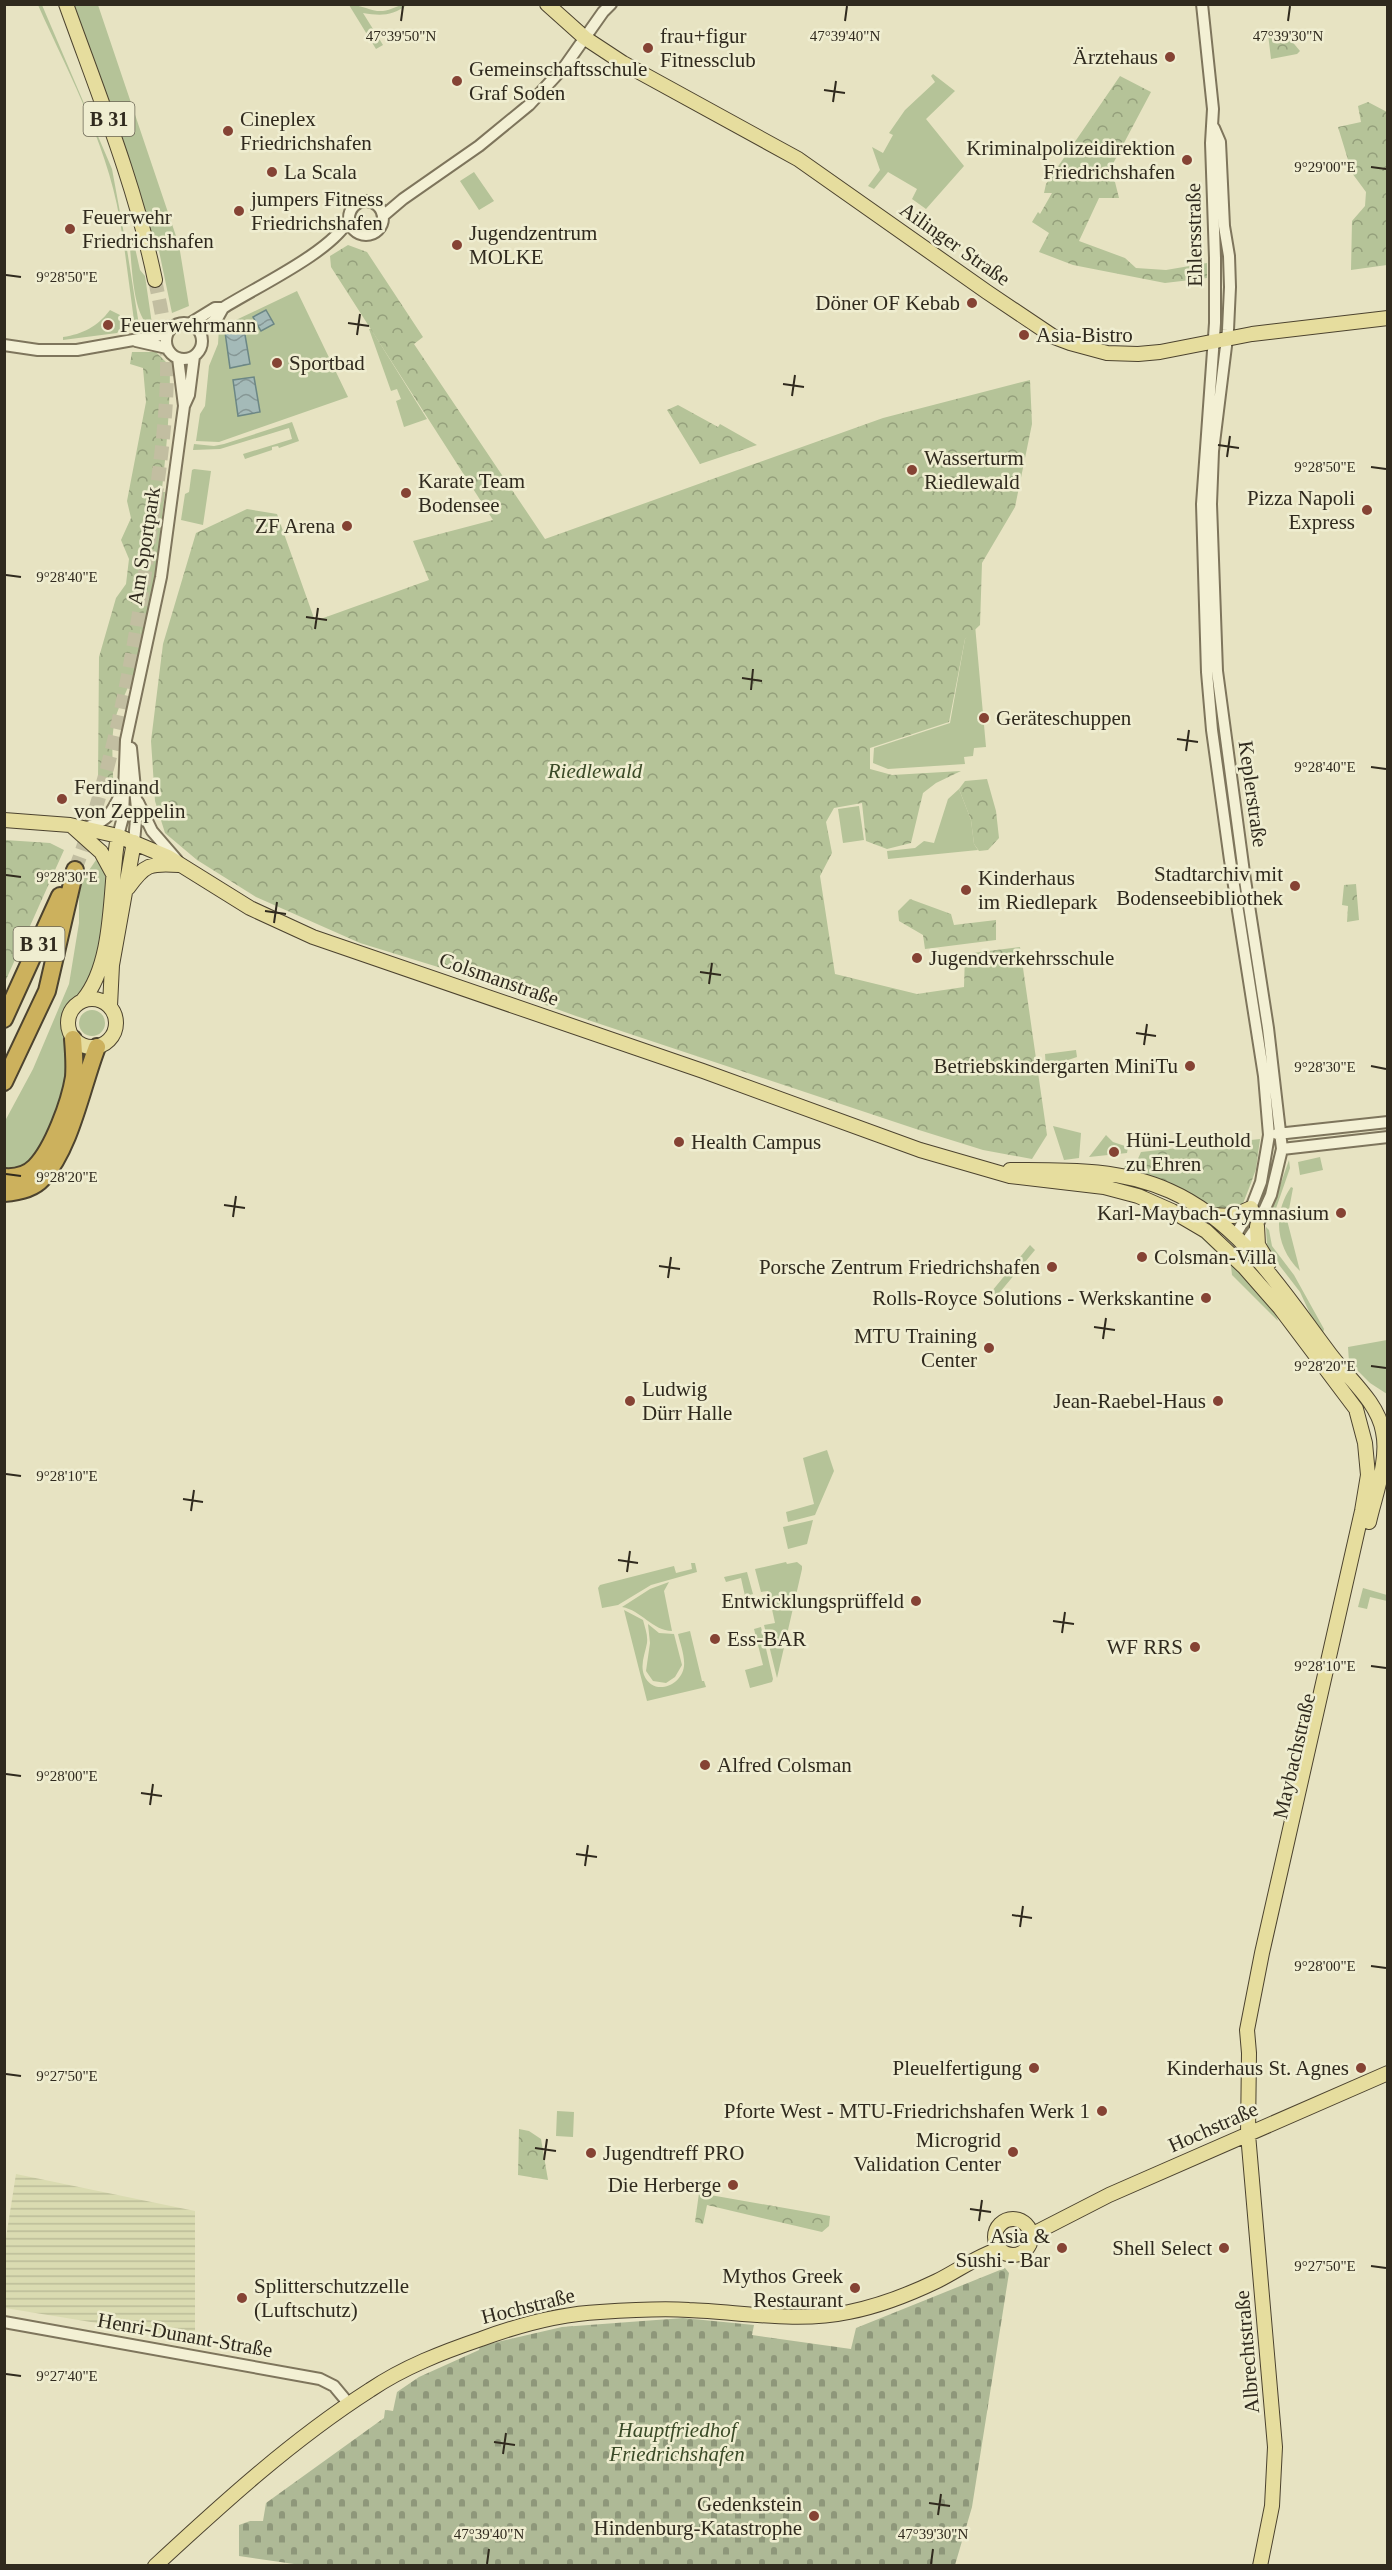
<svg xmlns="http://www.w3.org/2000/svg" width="1392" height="2570" font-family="Georgia,serif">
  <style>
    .farmland { fill: url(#farmland-rules) }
    .grass { fill: #b5c398 }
    .forest { fill: url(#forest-crowns) }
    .cemetery { fill: url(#cemetery-stones) }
    .water { fill: url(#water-waves); stroke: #6c8785; stroke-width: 1.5 }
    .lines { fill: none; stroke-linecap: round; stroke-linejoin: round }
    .major-tunnel { stroke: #c2bea1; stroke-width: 14; stroke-dasharray: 14 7; stroke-linecap: butt }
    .minor-casing { stroke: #7e755c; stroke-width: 14 }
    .major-casing { stroke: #4c432f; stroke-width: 16 }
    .highway-casing { stroke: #4c432f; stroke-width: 20 }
    .minor { stroke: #f3f0d4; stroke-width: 10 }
    .major { stroke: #e6dd9e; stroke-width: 14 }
    .highway { stroke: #ccb15d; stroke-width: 16 }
    .ticks { fill: none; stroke: #302a1e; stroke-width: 2 }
    .poi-dot { fill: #854334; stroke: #efedd0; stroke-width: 2 }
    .labels { text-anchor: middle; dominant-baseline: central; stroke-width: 5; stroke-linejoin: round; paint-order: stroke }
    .shield { fill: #efedd0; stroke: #696453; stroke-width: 1.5 }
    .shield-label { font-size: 20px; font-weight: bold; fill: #302a1e }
    .poi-label { font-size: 21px; fill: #302a1e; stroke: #efedd0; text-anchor: start }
    .street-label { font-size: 21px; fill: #302a1e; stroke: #efedd0 }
    .park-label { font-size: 21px; font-style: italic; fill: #3a4a27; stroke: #efedd0 }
    .ticks-label { font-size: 15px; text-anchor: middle; fill: #302a1e; stroke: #efedd0; stroke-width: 5; stroke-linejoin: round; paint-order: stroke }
  </style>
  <defs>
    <pattern id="farmland-rules" width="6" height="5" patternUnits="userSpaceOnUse" patternTransform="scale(1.5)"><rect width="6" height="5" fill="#dadbb1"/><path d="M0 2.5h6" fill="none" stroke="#bbbc98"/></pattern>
    <pattern id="forest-crowns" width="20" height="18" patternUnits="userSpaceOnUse" patternTransform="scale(1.5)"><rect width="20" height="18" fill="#b5c398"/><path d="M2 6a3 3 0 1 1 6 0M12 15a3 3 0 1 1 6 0" fill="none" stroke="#949f7b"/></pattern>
    <pattern id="cemetery-stones" width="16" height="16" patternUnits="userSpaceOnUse" patternTransform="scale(1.5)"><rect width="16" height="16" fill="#aeb996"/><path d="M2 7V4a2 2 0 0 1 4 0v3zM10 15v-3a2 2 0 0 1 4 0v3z" fill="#8e977a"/></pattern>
    <pattern id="water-waves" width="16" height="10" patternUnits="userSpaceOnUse" patternTransform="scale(1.5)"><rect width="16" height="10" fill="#a4bab8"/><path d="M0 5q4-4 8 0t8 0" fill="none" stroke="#869795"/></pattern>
  </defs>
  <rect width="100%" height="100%" fill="#e7e3c2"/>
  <!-- farmland -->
  <path class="farmland" d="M16,2174L195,2211V2339L5,2308V2244Z"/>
  <!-- grass -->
  <path class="grass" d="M38,5H42L112,169L124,234H122C112,153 71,79 38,5Z
    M74,5H98L179,245L189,306L172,313L159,251H156L140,192Z
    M349,5C361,4 371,12 383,11C392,10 398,4 407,5C392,16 381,16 363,13L383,45L376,49Z
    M933,74L955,91L926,119L964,166L926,209L912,199L917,189L888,172L874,189L868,186L880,170L872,147L883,153L893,135L889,133L905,110L935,82L931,76Z
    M474,172L494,201L479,210L460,181Z
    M125,237L139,325L135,328L123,238Z
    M129,239H133L140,270L145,276L152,324H147C132,309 132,261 129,239Z
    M297,291L348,397L219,442L196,441L200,414L205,406L209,366L218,344L219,328Z
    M110,310L120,315L121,329L117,333L63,340V337C83,334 97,327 110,310Z
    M369,329H371L427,419L404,427L396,401L401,399L397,389L391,391Z
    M292,422L299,441L279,448L278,446L272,447V450L245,459L243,454L292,439L289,428L220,449L193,450L194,444L214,446L224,444Z
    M194,469L211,471L203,525L181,520L185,494L189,492L192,470Z
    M160,492H165L153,593L133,684L129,683L140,635Z
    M975,625L986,747L974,748L973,756L964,757L965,764L888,769L873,763L874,748L950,723L965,639Z
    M959,789L971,820L974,844L978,850L888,859L887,851L915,848L924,841L934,843L948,799Z
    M859,806L864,840L843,843L838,809Z
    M96,860C103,866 107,869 109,878C112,900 97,965 87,985C81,997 66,1002 63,1017C60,1030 69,1043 69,1057C69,1100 51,1136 25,1169L5,1170V1121L33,1069L69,984L79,923V885Z
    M79 1023a13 13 0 1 1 26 0a13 13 0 1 1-26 0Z
    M1076,1050L1077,1057L1065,1061V1070L1046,1069L1045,1054Z
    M1053,1126L1081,1133L1079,1158L1064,1160Z
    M1106,1135L1113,1142L1128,1147L1127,1153L1089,1157Z
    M1320,1157L1323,1170L1300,1175L1298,1162Z
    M1289,1160L1290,1168L1273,1217L1268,1220Z
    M1291,1187L1293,1188L1287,1220L1300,1271C1276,1248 1272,1215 1291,1187Z
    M1266,1227L1269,1230L1272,1246L1294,1275L1324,1329L1323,1333L1312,1318L1300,1292L1273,1257L1267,1244Z
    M1196,1233C1228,1247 1253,1285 1275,1312L1278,1321L1232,1275L1231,1266Z
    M1030,1245L1035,1250L995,1298L992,1291Z
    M1387,1340H1388L1387,1394L1370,1383L1349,1362L1348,1347Z
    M827,1450L834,1471L815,1515L788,1522L786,1512L814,1504L803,1458Z
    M813,1520L807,1544L788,1549L783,1527Z
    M786,1562L787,1564L797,1562L802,1566V1569L777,1678L764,1625L775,1623L768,1591L761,1592L755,1569Z
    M691,1563H695L697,1572L651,1585L618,1605L602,1608L598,1588L600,1585L674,1566L676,1573L692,1569Z
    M747,1572L753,1594L745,1596L741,1578L726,1582L724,1577Z
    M669,1582L664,1591L672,1631C653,1631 641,1610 622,1607L650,1589Z
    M1363,1588L1387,1595V1601L1370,1597L1367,1609L1358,1607Z
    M624,1610L643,1620C645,1628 648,1635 647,1643C645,1654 640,1664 644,1675C653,1697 682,1686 684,1666C685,1656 680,1643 678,1634L690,1631L702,1681H704L706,1687L647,1701Z
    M648,1624L659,1633L674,1634L682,1665L675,1677L666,1683L653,1681L646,1671L650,1643Z
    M761,1627L773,1679L772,1682L750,1688L745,1670L763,1665L754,1629Z
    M557,2111L574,2112L573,2137L556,2136Z"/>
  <!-- forest -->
  <path class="forest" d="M1285,33L1300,51L1297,54L1271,59L1268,34Z
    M1120,76L1151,92L1107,175L1115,182L1119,198H1099L1079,241L1125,258L1136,268L1166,270L1207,263V278L1165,283L1073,265L1039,252L1049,233L1032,222L1038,212L1040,214L1052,193H1044L1046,184Z
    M1368,102L1387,112V265L1351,270L1352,221L1365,206L1366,192L1352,173L1338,127L1361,122L1358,106Z
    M348,245L367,252L423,337L414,344L545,539L883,418L1030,380L1032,424L1015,507L982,563L980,625L965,639L949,722L870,748V769L892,775L961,771L936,783L923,793L911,843L887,849L866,841L862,803L834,808L826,822L832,853L820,876L835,974L917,994L964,987L965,954L1020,947L1047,1135L1032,1159L983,1150L919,1130L576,1016L451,971L360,943L256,897L197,860L165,833L155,801L151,741L163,644L196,533L247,509L277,514L315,621L429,580L413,541L493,520L331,267L330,256Z
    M132,352H156L170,366C170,452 155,550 140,634C137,650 134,668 129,684C126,694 120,703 117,713C109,736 114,766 113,790L98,780L99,657L116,598L126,584L129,559L121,540L131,518L127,501L146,402L143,368L130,364Z
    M678,405L718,427L720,424L757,445L700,464L667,410Z
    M987,779L996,811L999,838L988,850L979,851L974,844L971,820L959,789L965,781Z
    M5,840L50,843L64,850L5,982Z
    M1356,884L1359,920L1347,922L1348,906L1342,905L1344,885Z
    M910,899L951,914L954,925L996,920V940L925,949L923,935L899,921L898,911Z
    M1260,1139L1256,1169L1251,1183L1242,1206L1234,1212H1219L1167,1184L1124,1169L1125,1166L1136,1163L1141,1152Z
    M519,2129L529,2131L541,2139L548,2180L518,2175Z
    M699,2193L830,2216L829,2226L822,2232L707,2205L703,2224L695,2222Z"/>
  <!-- cemetery -->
  <path class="cemetery" d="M1005,2268L1009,2273L972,2507L955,2565H301L239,2556V2525L250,2521H263L266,2503L384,2418L385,2410L393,2411L397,2392L419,2377L479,2350L480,2346L562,2327L683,2318L754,2325L752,2335L851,2349L856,2328Z"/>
  <!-- water -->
  <path class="water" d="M266,310L274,324L261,331L253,317Z
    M244,329L250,364L230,368L225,332Z
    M254,377L260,412L238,416L233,380Z"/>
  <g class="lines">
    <!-- major-tunnel -->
    <path class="major-tunnel" d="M75,870C114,765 135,653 149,542C158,481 168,418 167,356C166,331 160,304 155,280"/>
    <!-- minor casing -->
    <g class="minor-casing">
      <path id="minor" d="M1202,4L1213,109L1211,143L1215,258V323L1202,504L1207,672L1212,730L1230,860L1264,1076L1269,1135L1261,1182L1251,1208L1235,1236
        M1214,128L1220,142L1224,226L1229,256L1230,287L1228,330L1213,451L1211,504L1217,671L1245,880L1268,1028L1282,1149L1271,1195L1257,1226L1244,1245
        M349 218a17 17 0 1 1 34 0a17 17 0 1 1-34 0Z
        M383,216L403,199L479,146L529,105L565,66L603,12L611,4
        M166 341a18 18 0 1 1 36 0a18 18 0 1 1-36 0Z
        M189,324L215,308H223C256,287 332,252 349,219
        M200,332L218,317L223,308
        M136,341L167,348
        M4,345L38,350H77L167,334
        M178,358L184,406
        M131,748L137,809L134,842
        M138,802L152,831L177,860
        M84,828C111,820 109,815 122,792
        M118,836L123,817L126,740L161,577L184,406L189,395L194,356
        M1277,1134L1388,1122
        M1282,1149L1388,1137
        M4,2322L320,2379L334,2386L349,2404"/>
    </g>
    <!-- major casing -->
    <g class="major-casing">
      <path id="major" d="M66,4C99,96 135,184 155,280
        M547,4L585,38L623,63L798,159L987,292L1054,337L1070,343L1107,353L1138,354L1160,352L1252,334L1388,318
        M4,820L70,825L118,836L168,857L250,908L313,937L703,1071L920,1150L1010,1176L1104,1187L1138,1196L1172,1211L1206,1231L1244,1267L1280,1308L1356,1409L1365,1443L1368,1475L1362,1511L1262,1953L1247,2030L1249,2053L1248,2134L1275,2447L1272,2506L1260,2566
        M72,826L101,852L113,874
        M128,888C145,864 150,863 179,865
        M68 1023a24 24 0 1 1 48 0a24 24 0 1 1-48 0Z
        M83,1000C116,960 109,884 118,836
        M110,1006L112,965L134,842
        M1010,1170C1064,1170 1120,1168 1170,1191C1242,1223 1285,1295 1330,1354C1348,1378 1378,1402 1383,1432C1389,1460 1375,1495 1369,1522
        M1211,1215L1233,1216L1251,1208
        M1257,1226L1258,1245L1269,1263
        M995 2237a18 18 0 1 1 36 0a18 18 0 1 1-36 0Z
        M1031,2235L1109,2195L1388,2073
        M155,2566C223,2503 292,2440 370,2390C404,2367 443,2352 481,2339C519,2325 559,2314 600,2312C629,2310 660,2308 689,2310C741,2312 798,2323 849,2312C879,2306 910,2294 937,2281C959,2270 977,2256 1000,2249"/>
    </g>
    <!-- highway casing -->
    <g class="highway-casing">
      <path id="highway" d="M4,1019L60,896
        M4,1082L47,991L75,870
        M4,1177C16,1178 26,1176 35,1167C53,1149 70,1102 74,1077C75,1064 74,1051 73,1039
        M4,1193C18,1192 33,1189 42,1179C71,1148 82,1085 97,1047"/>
    </g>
    <!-- minor -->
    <use href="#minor" class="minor"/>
    <!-- major -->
    <use href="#major" class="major"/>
    <!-- highway -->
    <use href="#highway" class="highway"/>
  </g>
  <!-- ticks -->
  <path class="ticks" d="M401,21L403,6M845,21L847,6M1288,21L1290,6M824,90L845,93M833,102L836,81M1371,167L1386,169M6,275L21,277M348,323L369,326M357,335L360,314M783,384L804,387M792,396L795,375M1218,445L1239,448M1227,457L1230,436M1371,467L1386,469M6,575L21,577M306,617L327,620M315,629L318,608M742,678L762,681M751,690L753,669M1177,739L1198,742M1186,751L1189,730M1371,767L1386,769M6,875L21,877M265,911L286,914M274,923L277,902M700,972L721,975M709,984L712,963M1136,1033L1156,1036M1144,1045L1147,1024M1371,1066L1386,1069M6,1174L21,1176M224,1205L245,1208M233,1217L236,1196M659,1266L680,1269M668,1278L671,1257M1094,1327L1115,1330M1103,1339L1106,1318M1371,1366L1386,1368M6,1474L21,1476M183,1499L203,1502M191,1511L194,1490M618,1560L638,1563M627,1572L630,1551M1053,1621L1074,1624M1062,1633L1065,1612M1371,1666L1386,1668M6,1774L21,1776M141,1793L162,1796M150,1805L153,1784M576,1854L597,1857M585,1866L588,1845M1012,1915L1032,1918M1020,1927L1023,1906M1371,1966L1386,1968M6,2074L21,2076M535,2148L556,2151M544,2160L547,2139M970,2209L991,2212M979,2221L982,2200M1371,2266L1386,2268M6,2374L21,2376M494,2442L515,2445M503,2454L506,2433M929,2503L950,2506M938,2515L941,2494M487,2564L489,2549M931,2564L933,2549"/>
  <!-- markers -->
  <g class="poi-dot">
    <circle cx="648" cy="48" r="6"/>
    <circle cx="1170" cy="57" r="6"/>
    <circle cx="457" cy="81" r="6"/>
    <circle cx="228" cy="131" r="6"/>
    <circle cx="1187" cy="160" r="6"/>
    <circle cx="272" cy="172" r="6"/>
    <circle cx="239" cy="211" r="6"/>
    <circle cx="70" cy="229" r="6"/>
    <circle cx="457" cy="245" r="6"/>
    <circle cx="972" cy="303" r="6"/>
    <circle cx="108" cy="325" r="6"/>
    <circle cx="1024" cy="335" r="6"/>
    <circle cx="277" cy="363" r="6"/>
    <circle cx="912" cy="470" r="6"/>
    <circle cx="406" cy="493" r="6"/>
    <circle cx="1367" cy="510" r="6"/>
    <circle cx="347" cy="526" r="6"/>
    <circle cx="984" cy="718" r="6"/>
    <circle cx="62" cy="799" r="6"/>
    <circle cx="1295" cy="886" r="6"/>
    <circle cx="966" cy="890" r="6"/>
    <circle cx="917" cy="958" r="6"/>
    <circle cx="1190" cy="1066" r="6"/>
    <circle cx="679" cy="1142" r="6"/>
    <circle cx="1114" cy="1152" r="6"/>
    <circle cx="1341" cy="1213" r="6"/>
    <circle cx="1142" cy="1257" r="6"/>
    <circle cx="1052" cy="1267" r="6"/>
    <circle cx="1206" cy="1298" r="6"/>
    <circle cx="989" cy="1348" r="6"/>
    <circle cx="630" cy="1401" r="6"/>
    <circle cx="1218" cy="1401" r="6"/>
    <circle cx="916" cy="1601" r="6"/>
    <circle cx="715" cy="1639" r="6"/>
    <circle cx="1195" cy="1647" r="6"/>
    <circle cx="705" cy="1765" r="6"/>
    <circle cx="1034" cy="2068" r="6"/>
    <circle cx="1361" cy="2068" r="6"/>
    <circle cx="1102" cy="2111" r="6"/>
    <circle cx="1013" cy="2152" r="6"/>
    <circle cx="591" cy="2153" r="6"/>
    <circle cx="733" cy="2185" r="6"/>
    <circle cx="1062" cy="2248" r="6"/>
    <circle cx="1224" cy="2248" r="6"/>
    <circle cx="855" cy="2288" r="6"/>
    <circle cx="242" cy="2298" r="6"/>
    <circle cx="814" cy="2516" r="6"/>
  </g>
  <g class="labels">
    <!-- shield labels -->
    <g class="shield">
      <rect x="83.5" y="102" width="51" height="34" rx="4.5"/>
      <rect x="13.5" y="927" width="51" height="34" rx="4.5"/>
    </g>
    <g class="shield-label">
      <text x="109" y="119">B 31</text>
      <text x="39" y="944">B 31</text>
    </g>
    <!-- poi labels -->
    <g class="poi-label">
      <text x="660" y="36">frau+figur<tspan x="660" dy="24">Fitnessclub</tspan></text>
      <text x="1158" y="57" text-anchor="end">Ärztehaus</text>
      <text x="469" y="69">Gemeinschaftsschule<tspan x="469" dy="24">Graf Soden</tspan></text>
      <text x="240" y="119">Cineplex<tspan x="240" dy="24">Friedrichshafen</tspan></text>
      <text x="1175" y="148" text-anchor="end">Kriminalpolizeidirektion<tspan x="1175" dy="24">Friedrichshafen</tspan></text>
      <text x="284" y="172">La Scala</text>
      <text x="251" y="199">jumpers Fitness<tspan x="251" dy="24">Friedrichshafen</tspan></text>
      <text x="82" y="217">Feuerwehr<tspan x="82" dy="24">Friedrichshafen</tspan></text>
      <text x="469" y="233">Jugendzentrum<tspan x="469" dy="24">MOLKE</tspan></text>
      <text x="960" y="303" text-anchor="end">Döner OF Kebab</text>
      <text x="120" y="325">Feuerwehrmann</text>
      <text x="1036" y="335">Asia-Bistro</text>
      <text x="289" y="363">Sportbad</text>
      <text x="924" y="458">Wasserturm<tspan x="924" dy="24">Riedlewald</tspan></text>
      <text x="418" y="481">Karate Team<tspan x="418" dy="24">Bodensee</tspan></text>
      <text x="1355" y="498" text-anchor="end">Pizza Napoli<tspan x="1355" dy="24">Express</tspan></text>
      <text x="335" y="526" text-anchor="end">ZF Arena</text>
      <text x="996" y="718">Geräteschuppen</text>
      <text x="74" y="787">Ferdinand<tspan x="74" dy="24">von Zeppelin</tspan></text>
      <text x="1283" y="874" text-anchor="end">Stadtarchiv mit<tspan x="1283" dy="24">Bodenseebibliothek</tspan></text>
      <text x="978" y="878">Kinderhaus<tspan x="978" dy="24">im Riedlepark</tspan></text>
      <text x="929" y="958">Jugendverkehrsschule</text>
      <text x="1178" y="1066" text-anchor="end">Betriebskindergarten MiniTu</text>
      <text x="1126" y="1140">Hüni-Leuthold<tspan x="1126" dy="24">zu Ehren</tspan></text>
      <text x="691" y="1142">Health Campus</text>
      <text x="1329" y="1213" text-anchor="end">Karl-Maybach-Gymnasium</text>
      <text x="1154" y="1257">Colsman-Villa</text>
      <text x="1040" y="1267" text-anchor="end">Porsche Zentrum Friedrichshafen</text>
      <text x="1194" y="1298" text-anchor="end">Rolls-Royce Solutions - Werkskantine</text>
      <text x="977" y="1336" text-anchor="end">MTU Training<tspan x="977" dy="24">Center</tspan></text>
      <text x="642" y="1389">Ludwig<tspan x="642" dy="24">Dürr Halle</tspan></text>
      <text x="1206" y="1401" text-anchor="end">Jean-Raebel-Haus</text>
      <text x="904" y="1601" text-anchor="end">Entwicklungsprüffeld</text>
      <text x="727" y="1639">Ess-BAR</text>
      <text x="1183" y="1647" text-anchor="end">WF RRS</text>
      <text x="717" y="1765">Alfred Colsman</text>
      <text x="1022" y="2068" text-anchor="end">Pleuelfertigung</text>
      <text x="1349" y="2068" text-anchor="end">Kinderhaus St. Agnes</text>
      <text x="1090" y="2111" text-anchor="end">Pforte West - MTU-Friedrichshafen Werk 1</text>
      <text x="1001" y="2140" text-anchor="end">Microgrid<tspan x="1001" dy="24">Validation Center</tspan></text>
      <text x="603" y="2153">Jugendtreff PRO</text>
      <text x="721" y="2185" text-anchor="end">Die Herberge</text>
      <text x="1050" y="2236" text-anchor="end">Asia &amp;<tspan x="1050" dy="24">Sushi - Bar</tspan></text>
      <text x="1212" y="2248" text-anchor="end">Shell Select</text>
      <text x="843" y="2276" text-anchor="end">Mythos Greek<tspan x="843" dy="24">Restaurant</tspan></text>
      <text x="254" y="2286">Splitterschutzzelle<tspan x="254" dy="24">(Luftschutz)</tspan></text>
      <text x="802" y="2504" text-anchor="end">Gedenkstein<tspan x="802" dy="24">Hindenburg-Katastrophe</tspan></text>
    </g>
    <!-- street labels -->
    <g class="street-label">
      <text transform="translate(1194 235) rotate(-91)">Ehlersstraße</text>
      <text transform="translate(955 244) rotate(35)">Ailinger Straße</text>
      <text transform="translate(144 546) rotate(-81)">Am Sportpark</text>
      <text transform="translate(1253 794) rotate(82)">Keplerstraße</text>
      <text transform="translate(499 979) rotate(19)">Colsmanstraße</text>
      <text transform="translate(1294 1756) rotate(-77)">Maybachstraße</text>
      <text transform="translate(1213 2127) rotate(-24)">Hochstraße</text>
      <text transform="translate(528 2306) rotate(-14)">Hochstraße</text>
      <text transform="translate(185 2335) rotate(10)">Henri-Dunant-Straße</text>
      <text transform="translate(1247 2352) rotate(-95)">Albrechtstraße</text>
    </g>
    <!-- park labels -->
    <g class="park-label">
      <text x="595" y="771">Riedlewald</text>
      <text x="677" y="2430">Hauptfriedhof<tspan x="677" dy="24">Friedrichshafen</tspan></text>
    </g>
  </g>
  <g class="ticks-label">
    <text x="401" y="41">47°39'50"N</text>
    <text x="845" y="41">47°39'40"N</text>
    <text x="1288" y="41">47°39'30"N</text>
    <text x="1325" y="172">9°29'00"E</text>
    <text x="67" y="282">9°28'50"E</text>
    <text x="1325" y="472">9°28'50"E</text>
    <text x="67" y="582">9°28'40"E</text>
    <text x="1325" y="772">9°28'40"E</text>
    <text x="67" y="882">9°28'30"E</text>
    <text x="1325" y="1072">9°28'30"E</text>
    <text x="67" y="1182">9°28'20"E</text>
    <text x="1325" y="1371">9°28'20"E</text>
    <text x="67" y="1481">9°28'10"E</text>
    <text x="1325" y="1671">9°28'10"E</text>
    <text x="67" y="1781">9°28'00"E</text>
    <text x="1325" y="1971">9°28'00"E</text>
    <text x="67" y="2081">9°27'50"E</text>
    <text x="1325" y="2271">9°27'50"E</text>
    <text x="67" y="2381">9°27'40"E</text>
    <text x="489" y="2539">47°39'40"N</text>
    <text x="933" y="2539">47°39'30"N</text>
  </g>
  <!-- border -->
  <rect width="1392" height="2570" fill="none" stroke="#302a1e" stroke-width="12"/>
</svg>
